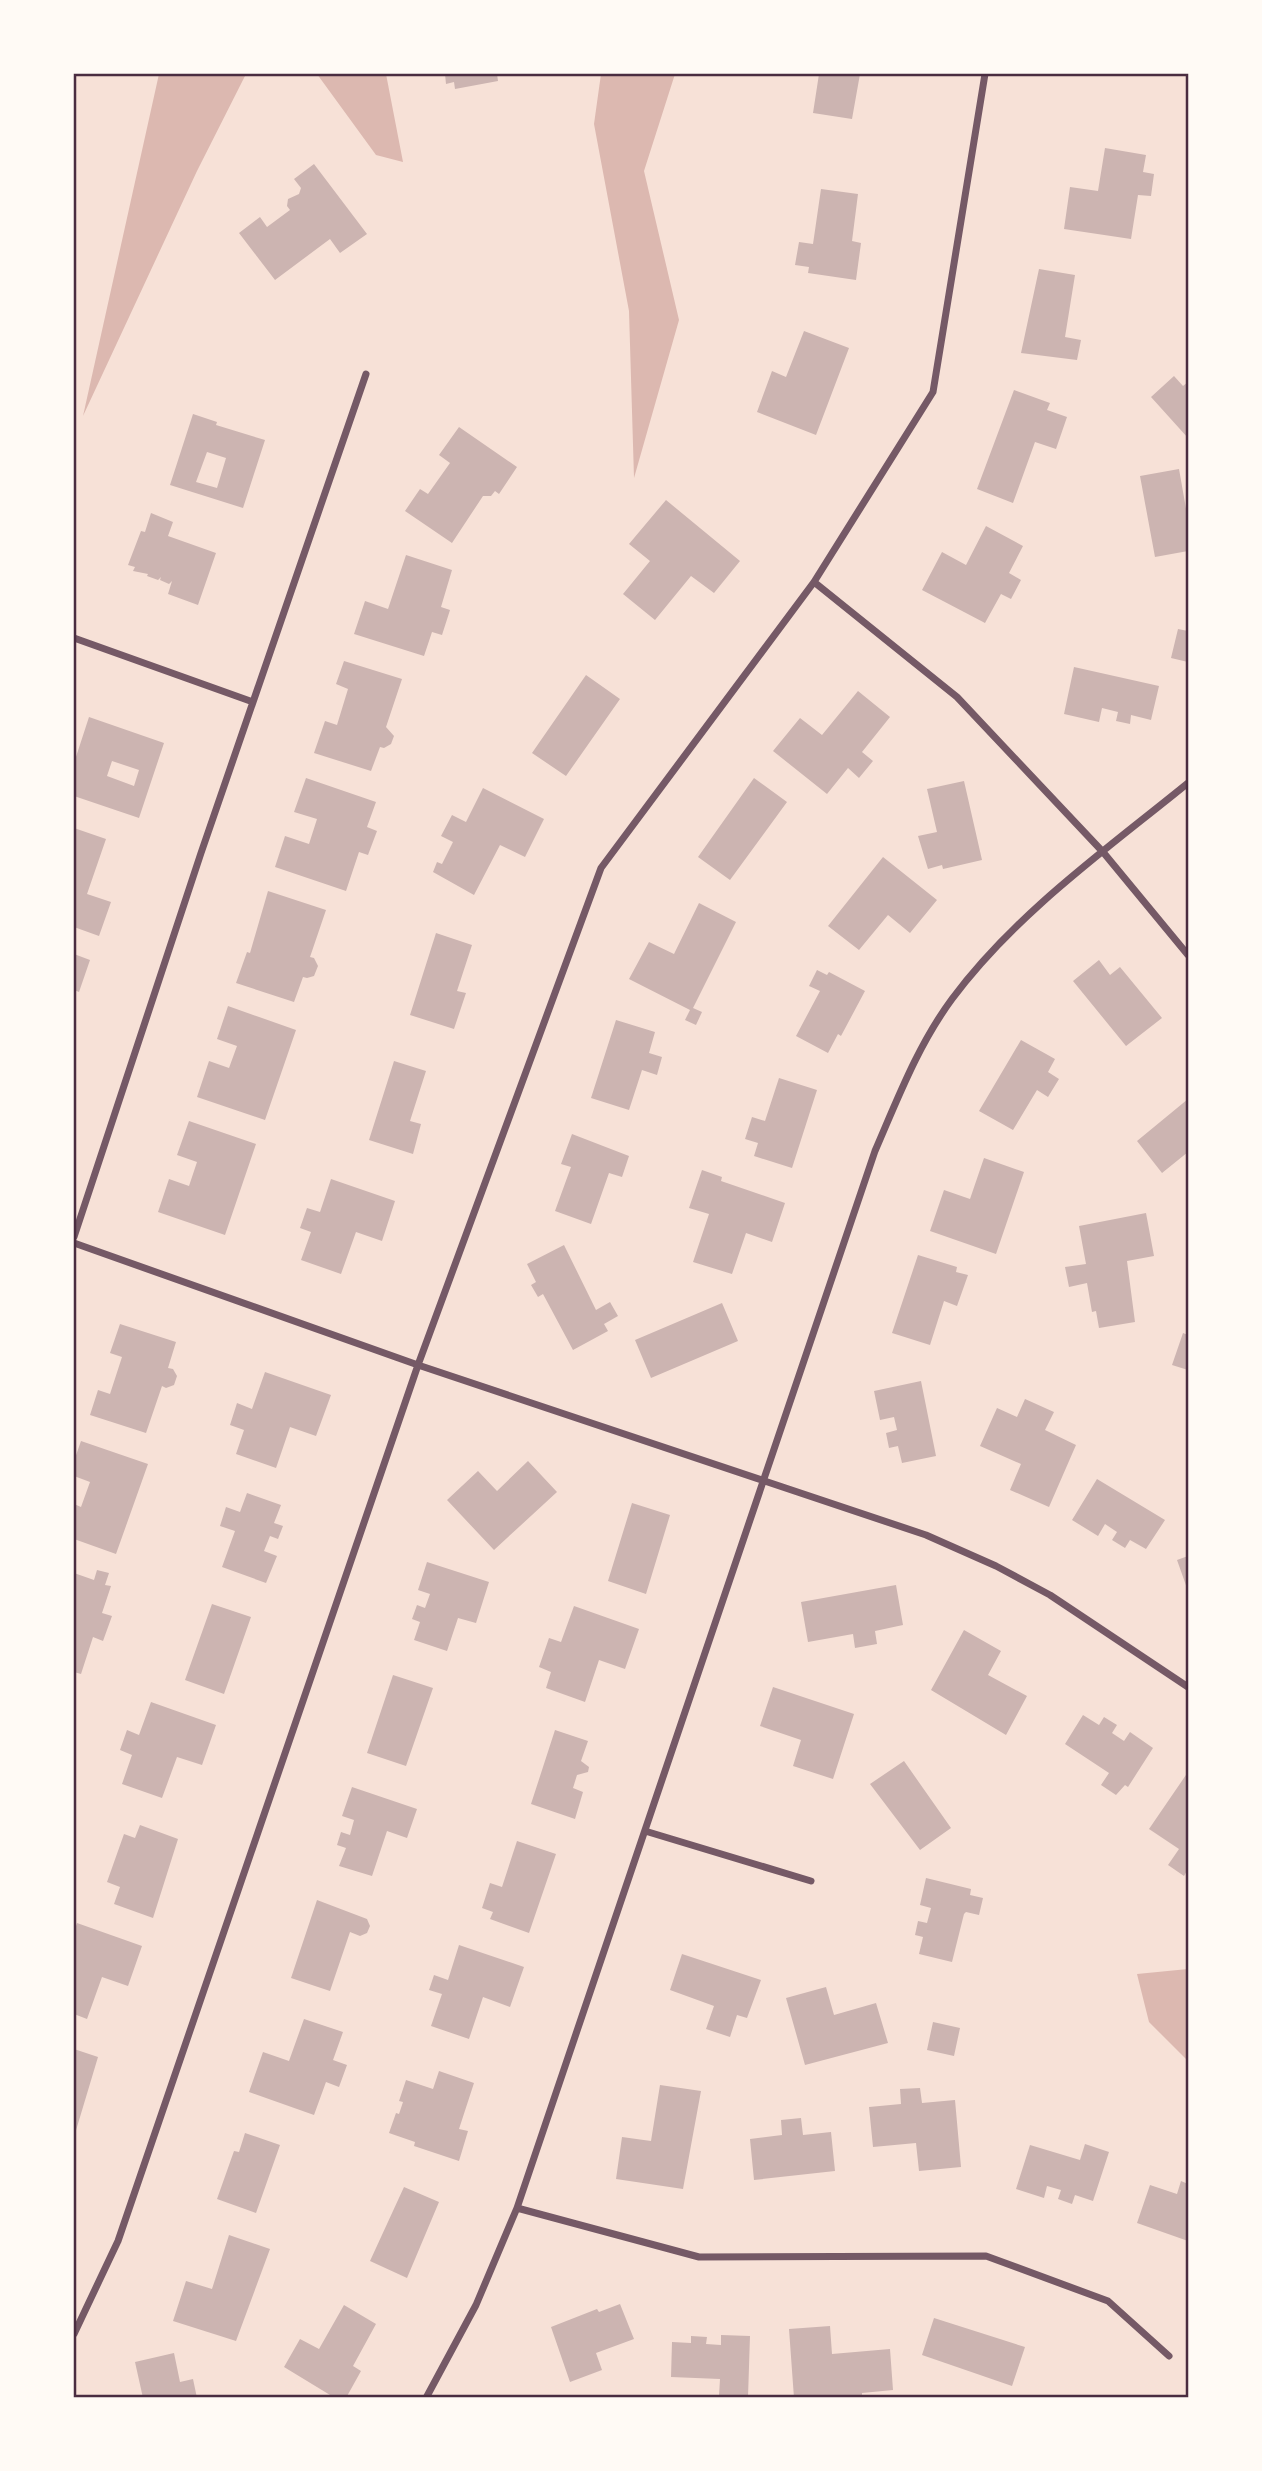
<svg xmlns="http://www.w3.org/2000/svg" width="1262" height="2471" font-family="'Public Sans',sans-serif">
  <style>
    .water { fill: #dcb8b0 }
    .building { fill: #ccb4b1; fill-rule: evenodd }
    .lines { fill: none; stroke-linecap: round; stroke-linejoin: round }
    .minor { stroke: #755966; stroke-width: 7 }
    .neatline { fill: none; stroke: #4a2c40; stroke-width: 2.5 }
  </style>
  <rect width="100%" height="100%" fill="#f7e1d7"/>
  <!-- water -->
  <path class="water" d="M159,74H246L197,171L83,416Z
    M317,74H386L403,162L376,155Z
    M601,74H675L644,171L679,320L634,478L629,311L594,124Z
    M1188,1969V2061L1149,2022L1137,1974Z"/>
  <!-- building -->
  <path class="building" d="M445,74H497L498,81L455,89L454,82L446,84Z
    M819,74H860L852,119L813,113Z
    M1105,148L1146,155L1143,172L1154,174L1151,196L1138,195L1131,239L1064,229L1070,187L1098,191Z
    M314,164L367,234L340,253L330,239L275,280L239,233L260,217L267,227L290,210L287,206L288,199L299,194L301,188L294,179Z
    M821,189L858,194L852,241L861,243L856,280L808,273L809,267L795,265L799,242L813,244Z
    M1039,269L1075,275L1065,337L1081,340L1077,360L1021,353Z
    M804,331L849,348L816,435L757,412L772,371L786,377Z
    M1174,376L1183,386L1188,382V438L1151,397Z
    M1014,390L1050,403L1047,410L1067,417L1056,449L1035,442L1013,503L977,489Z
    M193,414L217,422L216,425L265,440L243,508L170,485ZM207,452L226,458L217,488L196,482Z
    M459,427L517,467L499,494L495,491L491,496H483L452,543L405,511L420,489L428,494L450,463L439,455Z
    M1179,469L1188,520V551L1155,557L1140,476Z
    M666,500L740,561L714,593L691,576L655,620L623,594L650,561L629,544Z
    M151,513L173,522L168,536L216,553L198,605L168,594L172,581L169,584L160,580L161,577L158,580L147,576L148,574L133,571L135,567L128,565L141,531L145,532Z
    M986,526L1023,546L1009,573L1021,580L1011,599L1001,594L985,623L922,590L942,552L966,565Z
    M406,555L452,570L441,607L450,610L442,635L432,632L424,656L354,634L365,601L388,609Z
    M1178,629L1188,631V662L1171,658Z
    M344,661L402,679L386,727L394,736L391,744L384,748L380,747L371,771L314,753L325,721L337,725L348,689L336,684Z
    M1074,667L1159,686L1151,720L1131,715L1130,724L1116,721L1118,712L1102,708L1099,722L1064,714Z
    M586,675L620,699L566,776L532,753Z
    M858,691L890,717L862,752L873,761L859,778L848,768L827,794L773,751L800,718L822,735Z
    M89,717L164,743L139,818L74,796V763ZM112,761L139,770L134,786L107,776Z
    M306,778L376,802L367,827L377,831L368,855L359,852L346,891L275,867L285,836L309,844L317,819L294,812Z
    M754,778L787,802L730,880L698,857Z
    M964,781L982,860L943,869L942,865L928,869L918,836L937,832L927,789Z
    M483,788L544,819L525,857L500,845L474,895L433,872L437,862L442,864L453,842L441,836L452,815L466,822Z
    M74,828L106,839L87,894L111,902L99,936L74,927Z
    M883,857L937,900L910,933L888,915L859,950L828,926Z
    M268,891L326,910L310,957L314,958L318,966L314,976L307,978L303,977L294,1002L236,983L247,952L250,953Z
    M699,903L736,922L693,1008L702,1012L696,1025L685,1020L690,1010L629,979L649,942L674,954Z
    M436,933L472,945L457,991L466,993L454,1029L410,1015Z
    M74,954L90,960L79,992L74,990Z
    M1099,960L1110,975L1120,967L1162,1018L1126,1046L1073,981Z
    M817,970L827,975L829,972L865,991L841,1036L838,1034L828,1053L796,1036L820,991L809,986Z
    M228,1006L296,1030L265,1120L197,1097L209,1061L229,1068L237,1046L217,1039Z
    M616,1020L655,1032L649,1053L662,1057L657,1075L642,1070L629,1110L591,1098Z
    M1021,1040L1055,1059L1048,1072L1059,1079L1048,1097L1037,1090L1013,1130L979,1111Z
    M394,1061L426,1071L410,1121L421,1124L413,1154L369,1140Z
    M779,1078L817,1090L792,1168L754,1156L758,1143L745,1139L752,1117L765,1121Z
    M1188,1099V1152L1162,1173L1137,1141Z
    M189,1121L256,1144L225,1235L158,1212L169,1179L189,1186L197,1162L177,1155Z
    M572,1134L629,1156L622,1177L609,1173L591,1224L555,1211L571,1167L561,1164Z
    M984,1158L1024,1172L996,1254L930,1231L944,1190L970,1199Z
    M702,1170L722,1177L721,1181L785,1203L772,1242L746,1233L732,1274L693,1262L709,1214L689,1208Z
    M331,1179L395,1201L382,1241L356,1232L341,1274L301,1260L311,1232L300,1228L307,1208L320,1212Z
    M1146,1213L1154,1256L1127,1261L1135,1322L1099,1328L1096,1311L1092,1312L1087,1283L1069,1287L1065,1267L1086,1264L1079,1226Z
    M564,1245L596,1310L610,1302L618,1316L604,1324L608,1331L573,1350L543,1294L538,1297L531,1285L536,1282L527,1264Z
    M918,1255L957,1267L956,1272L968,1275L957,1306L944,1301L930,1345L892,1333Z
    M722,1303L738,1341L651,1378L635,1340Z
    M120,1324L176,1342L168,1368L173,1369L177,1376L174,1385L166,1388L162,1386L146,1433L90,1415L98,1390L110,1394L122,1357L110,1353Z
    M1183,1333L1188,1335V1370L1172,1365Z
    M265,1372L331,1395L316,1436L290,1427L276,1468L236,1454L244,1430L230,1425L237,1403L252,1409Z
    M921,1381L936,1456L902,1463L898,1446L889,1448L886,1433L897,1430L894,1417L880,1420L874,1391Z
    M1025,1399L1054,1412L1045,1430L1076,1445L1049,1507L1010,1490L1021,1464L980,1446L997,1408L1017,1417Z
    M81,1441L148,1464L116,1554L74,1539V1504L81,1507L90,1482L74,1476V1461Z
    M528,1461L557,1492L494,1550L447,1500L478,1471L497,1491Z
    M1097,1479L1165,1520L1146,1549L1130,1540L1125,1548L1112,1540L1117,1532L1105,1524L1098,1536L1072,1520Z
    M247,1493L281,1505L274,1523L283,1526L278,1539L270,1536L264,1551L277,1556L266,1583L222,1567L235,1531L220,1526L226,1507L240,1512Z
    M632,1503L670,1515L646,1594L608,1581Z
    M1188,1556V1591L1177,1560Z
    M427,1562L489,1582L476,1623L458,1618L447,1651L414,1640L420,1622L412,1619L417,1605L425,1608L430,1594L418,1590Z
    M97,1570L109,1573L105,1585L111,1586L102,1613L112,1616L103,1641L93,1637L81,1674L74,1672V1573L94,1580Z
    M896,1585L903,1625L875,1631L877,1644L855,1648L853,1634L808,1642L801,1602Z
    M212,1604L251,1617L224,1694L185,1680Z
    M574,1606L639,1629L625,1669L599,1660L585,1702L546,1688L551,1672L539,1667L549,1638L561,1642Z
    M964,1630L1001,1651L988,1675L1027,1696L1006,1735L931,1690Z
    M393,1675L433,1688L406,1766L367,1753Z
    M773,1687L854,1714L833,1779L793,1766L801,1740L760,1726Z
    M151,1702L216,1725L202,1765L177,1757L162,1798L122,1784L132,1755L120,1750L127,1730L139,1735Z
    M1083,1715L1099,1725L1104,1717L1117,1725L1112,1733L1124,1741L1130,1732L1153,1748L1128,1787L1125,1785L1116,1795L1101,1785L1109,1773L1065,1744Z
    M555,1730L588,1741L581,1761L589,1767L588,1772L577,1775L573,1788L583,1792L575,1819L531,1804Z
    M904,1761L951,1828L920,1850L870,1784Z
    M1188,1772V1869L1184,1876L1168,1865L1179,1849L1149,1829Z
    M352,1787L417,1809L407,1838L387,1831L372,1876L339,1866L346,1848L337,1845L341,1832L350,1835L354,1820L342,1816Z
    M140,1825L178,1839L153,1918L114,1904L120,1887L107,1882L124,1834L135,1838Z
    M517,1841L556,1854L529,1933L490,1919L493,1912L482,1908L490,1883L502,1887Z
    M926,1878L971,1889L970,1895L983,1898L979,1915L966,1912L964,1914L952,1962L919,1954L923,1937L915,1935L918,1921L927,1923L931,1908L920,1905Z
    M317,1900L367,1919L370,1926L367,1933L360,1936L350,1932L330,1991L291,1978Z
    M77,1923L142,1946L128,1986L102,1977L87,2019L74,2014V1932Z
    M459,1945L524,1967L510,2007L483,1997L469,2039L431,2026L442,1994L429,1990L434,1975L448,1980Z
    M682,1954L761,1980L747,2018L737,2015L730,2037L706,2029L714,2006L670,1990Z
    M826,1987L834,2015L876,2003L888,2043L805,2065L786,1998Z
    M304,2019L343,2032L333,2060L347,2065L339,2087L326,2082L314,2115L249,2092L263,2052L289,2061Z
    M933,2022L960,2028L954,2056L927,2050Z
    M74,2049L98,2057L74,2137Z
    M439,2071L474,2083L459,2129L468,2131L459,2161L414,2146L415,2142L389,2133L396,2113L399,2114L403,2102L399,2101L406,2080L433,2089Z
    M660,2085L701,2091L683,2189L616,2179L622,2137L651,2141Z
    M920,2088L922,2103L955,2100L961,2167L919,2171L916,2143L873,2147L869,2107L901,2104L900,2089Z
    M801,2118L803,2135L831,2132L835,2171L754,2180L750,2139L782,2135L781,2120Z
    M245,2133L280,2145L256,2213L217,2199L234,2151L239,2152Z
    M1085,2144L1109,2152L1093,2201L1075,2195L1072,2204L1058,2199L1061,2190L1047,2186L1044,2198L1016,2189L1030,2145L1080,2160Z
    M1181,2181L1188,2184V2241L1137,2223L1150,2185L1177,2194Z
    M404,2187L439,2202L407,2278L370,2261Z
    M229,2235L270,2249L236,2341L173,2321L186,2281L212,2289Z
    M620,2304L634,2339L596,2353L602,2370L570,2382L551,2327L597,2309L599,2312Z
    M344,2305L376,2324L353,2366L361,2371L346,2398H335L284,2367L300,2339L319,2349Z
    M934,2318L1025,2347L1012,2386L922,2355Z
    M830,2326L832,2354L890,2349L893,2390L862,2393V2398H842L841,2395L794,2398L789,2329Z
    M721,2335L750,2336L748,2397L719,2396L720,2379L671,2377L672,2342L691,2343V2336L707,2337L706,2344L721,2345Z
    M174,2353L180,2382L193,2379L197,2398H143L135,2362Z"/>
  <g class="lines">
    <!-- minor -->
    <path class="minor" d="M814,582L957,697L1103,852L1188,955
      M74,638L253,702
      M74,1237L201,853L366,374
      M74,1243L418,1365L926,1535L996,1566L1050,1595L1188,1687
      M645,1831L811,1881
      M517,2208L699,2257L986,2256L1108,2301L1169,2356
      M74,2334L118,2241L418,1365L601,868L814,582L933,392L985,74
      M426,2398L476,2305L517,2208L875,1151C898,1098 918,1045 952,999C1016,913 1107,849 1188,783"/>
  </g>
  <!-- border -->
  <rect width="1262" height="2471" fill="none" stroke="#fffaf5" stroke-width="150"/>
  <rect x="75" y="75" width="1112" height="2321" class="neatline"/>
</svg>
